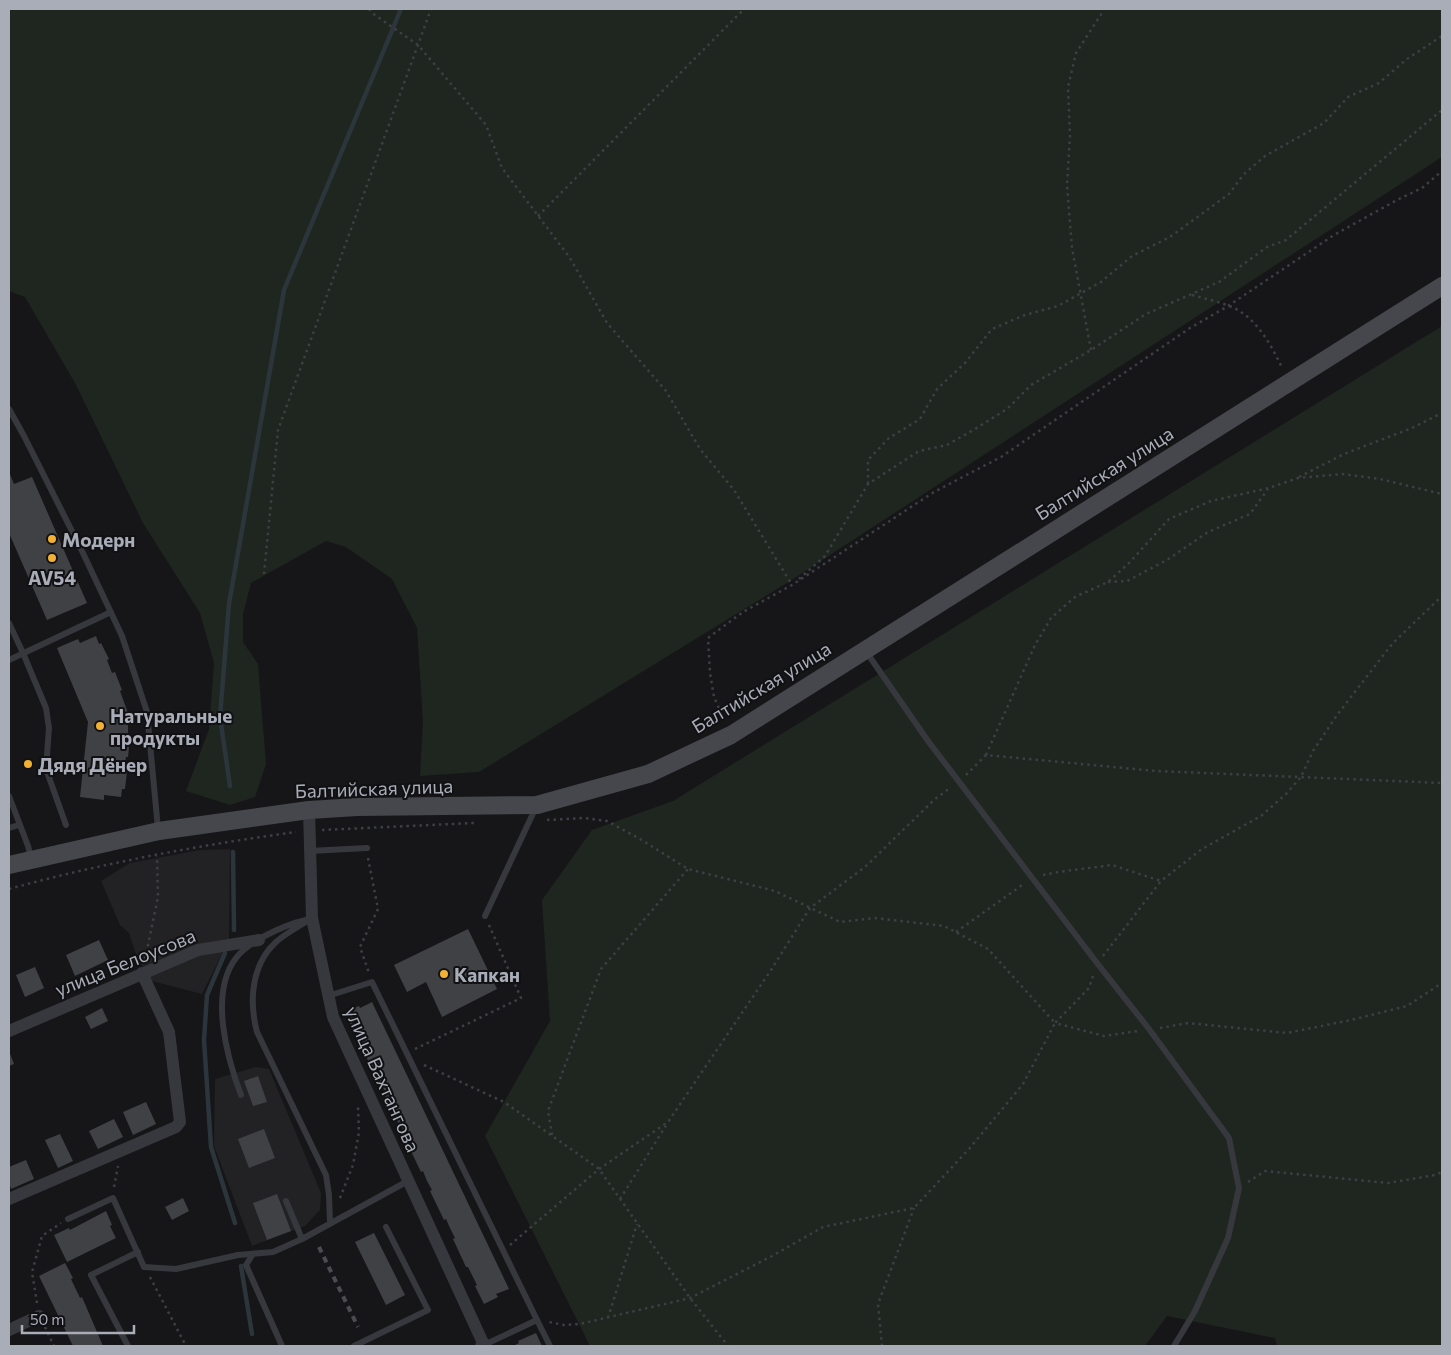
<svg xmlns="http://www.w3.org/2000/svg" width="1451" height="1355" font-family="Commissioner,sans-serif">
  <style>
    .built { fill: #222225 }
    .green { fill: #1e261f }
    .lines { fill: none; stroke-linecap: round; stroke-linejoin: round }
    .stream { stroke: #2c353c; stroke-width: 4.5 }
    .building { fill: #404145 }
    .path { stroke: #3d3f44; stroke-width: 2.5; stroke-dasharray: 2.5 4; stroke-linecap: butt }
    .service { stroke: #37383d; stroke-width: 6 }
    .minor { stroke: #37383d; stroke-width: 12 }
    .secondary { stroke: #45474d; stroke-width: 18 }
    .rail { stroke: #4a4c52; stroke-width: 4; stroke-dasharray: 6 5; stroke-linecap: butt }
    .poi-dot { fill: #f2b134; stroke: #111113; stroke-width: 2 }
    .labels { text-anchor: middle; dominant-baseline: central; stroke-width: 4; stroke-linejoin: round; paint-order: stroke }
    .street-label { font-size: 19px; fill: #a8adb8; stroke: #111113 }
    .poi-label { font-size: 19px; font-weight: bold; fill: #a8adb8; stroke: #111113; text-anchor: start }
  </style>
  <rect width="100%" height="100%" fill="#161618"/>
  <!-- built -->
  <path class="built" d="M230,849L229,940L202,994L152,981L138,960L129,933L120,925L101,881L130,863L200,850Z
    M256,1067L269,1069L321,1193L320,1210L305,1226L252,1246L214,1146L215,1079Z"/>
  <!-- green -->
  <path class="green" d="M9,9H1442V157L790,581L479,772L420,776L423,721L417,628L392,579L346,547L326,541L251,583L243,614V642L258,664L266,764L255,797L230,805L186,791L209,729L214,663L200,613L143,523L75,383L25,297L9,291Z
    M1442,326V1346H1277L1275,1338L1167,1316L1145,1346H590L485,1136L550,1021L542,900L592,830L673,801Z"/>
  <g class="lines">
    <!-- stream -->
    <path class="stream" d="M230,786L220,717L229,604L284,290L401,9
      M233,852L234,930
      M225,953L207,995L204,1040L211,1147L235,1223
      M241,1266L252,1334"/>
  </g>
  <!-- building -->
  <path class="building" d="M9,472L14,484L32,477L87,603L47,620L9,533Z
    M96,636L99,644L101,643L109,659L107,660L112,673L115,672L122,690L120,691L128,713V738H130L128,757H126L124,771H127L125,789H122L121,797L104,795V800L80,797L88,722L57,648L78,639L80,643Z
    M468,929L497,989L442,1017L426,982L407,992L394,965Z
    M99,940L108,960L75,976L66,955Z
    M35,967L44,988L25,997L16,975Z
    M372,1002L509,1289L496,1294L498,1297L484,1304L475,1286L477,1285L468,1267H466L453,1239L455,1238L450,1228L446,1219L444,1220L430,1191L432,1190L427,1181L423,1171L421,1172L407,1143H409L405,1133L400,1124L399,1125L385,1096L387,1095L382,1086L378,1076L376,1077L362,1048H364L355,1029L353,1030L345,1012L359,1006L360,1008Z
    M102,1008L108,1021L91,1029L85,1017Z
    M9,1051L14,1064L9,1066Z
    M258,1076L267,1102L253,1106L244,1081Z
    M146,1102L156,1124L133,1135L123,1112Z
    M114,1119L123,1137L98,1149L89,1131Z
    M264,1129L275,1158L249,1168L238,1139Z
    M60,1134L73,1161L58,1168L45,1140Z
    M26,1160L34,1179L11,1189L9,1182V1167Z
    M277,1194L291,1231L267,1240L253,1203Z
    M183,1198L189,1211L172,1220L165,1207Z
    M106,1211L112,1225L110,1226L116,1238L67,1262L54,1235L69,1228L70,1230Z
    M374,1233L405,1295L386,1305L355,1242Z
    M65,1263L73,1278L71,1279L80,1298L82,1297L103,1346H73L39,1276Z
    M536,1333L542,1346H513L519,1343L518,1341Z"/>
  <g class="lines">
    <!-- path -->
    <path class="path" d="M369,9L372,13L418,45L486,125L502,168L570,258L607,323L666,391L700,449L734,490L792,585
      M538,216L744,9
      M1192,295C1206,299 1221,302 1234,308C1257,319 1272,346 1282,368
      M1091,350L1072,248L1067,185L1070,136L1068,87L1076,53L1102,13L1103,9
      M1299,477L1344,454L1412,428L1442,413
      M868,484V460L889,438L920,419L937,389L965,363L992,329L1025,315L1058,306L1101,282L1132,256L1170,237L1229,194L1243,175L1265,156L1324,123L1348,97L1379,83L1407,59L1442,36
      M264,574L278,430L431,9
      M799,579L825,556L868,484L919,451L947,445L975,429L1007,409L1031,385L1091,350L1146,314L1219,282L1267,247L1286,240L1442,110
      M1108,582L1127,581L1167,560L1208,532L1250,514L1268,489
      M724,720L714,697L710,673L708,638L743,612L792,585L934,492L1001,457L1190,328L1228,306L1334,235L1397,200L1422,188L1442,171
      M986,755L1035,645L1051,618L1075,597L1108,582L1129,563L1169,519L1211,501L1269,488L1298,478L1342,474L1380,479L1442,494
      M966,775L986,755L1156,771L1442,783
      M547,820L584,818L607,821L640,839L688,869L775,891L840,922L875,918L944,926L988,949L1055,1023L1023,1084L969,1149L914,1208L823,1227L772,1256L690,1298L580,1324L564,1325L549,1322
      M322,830L474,823
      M368,858L378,909L360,947L369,973
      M1043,875L1058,872L1112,865L1161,881
      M9,889C103,863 200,845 296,832
      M956,932L1025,883
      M1103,956L1161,881L1202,849L1261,816L1286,794L1301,777L1313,751L1337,715L1392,644L1442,596
      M145,959L158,897L157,856
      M1093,976L1089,988L1055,1023L1104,1036L1138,1031
      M1160,1028L1188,1023L1287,1033L1351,1020L1407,1006L1442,983
      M415,1049L521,998L489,925
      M424,1065L504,1102L599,1169L690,1298L728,1346
      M552,1135L548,1111L601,969L688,869
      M1248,1182L1265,1171L1388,1183L1435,1175L1442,1172
      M114,1187L118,1166
      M340,1198L353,1165L359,1132L358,1107
      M620,1199L667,1124
      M510,1245L599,1169L668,1122L771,970L810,908L865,867L935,799L950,788
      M150,1277L186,1346
      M37,1303L32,1272L42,1236L61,1223
      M608,1318L637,1224
      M45,1327L54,1346
      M882,1346L878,1304L914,1208"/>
    <!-- service -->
    <path class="service" d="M9,409L24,436L82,551L122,636L147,712L158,829
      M9,623L23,653L46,708L49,728L46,769L66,825
      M865,650L928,741L1097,963L1149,1029L1229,1138L1239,1188L1228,1238L1195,1311L1174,1346
      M9,660L111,612
      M9,796L28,846L31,858
      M9,828L19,825
      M309,851L367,848
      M485,916L536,807
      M312,918C300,926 286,933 276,942C251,965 249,1002 257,1032L326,1175L329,1195L330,1223
      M328,996L372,982L537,1320
      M241,1095C227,1058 209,993 236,958C249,941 284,925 306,920
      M286,1201L302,1239
      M68,1219L113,1198L144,1267L176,1269L238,1255L273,1252L302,1239L408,1181
      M253,1254L246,1265L282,1346
      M484,1345L537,1320L550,1346
      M128,1346L91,1275L138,1252
      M354,1346L428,1310L386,1227"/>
    <!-- minor -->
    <path class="minor" d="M309,810L312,918L333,1017L484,1345L481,1346
      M9,1031L198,950L259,940
      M9,1199L176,1127L180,1122L169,1032L142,973
      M9,1330L39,1316"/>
    <!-- secondary -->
    <path class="secondary" d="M9,865L159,831L309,810L357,807L537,805L648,774L731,735L1442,286"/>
    <!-- rail -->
    <path class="rail" d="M319,1247L358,1327"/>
  </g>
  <!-- markers -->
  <g class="poi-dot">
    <circle cx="52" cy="539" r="5"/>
    <circle cx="52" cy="558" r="5"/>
    <circle cx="100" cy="726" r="5"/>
    <circle cx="28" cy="764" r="5"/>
    <circle cx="444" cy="974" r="5"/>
  </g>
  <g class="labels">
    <!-- street labels -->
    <g class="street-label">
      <text transform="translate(1104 473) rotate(-32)">Балтийская улица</text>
      <text transform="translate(761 687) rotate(-31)">Балтийская улица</text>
      <text transform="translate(374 788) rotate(-2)">Балтийская улица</text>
      <text transform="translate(125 962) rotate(-22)">улица Белоусова</text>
      <text transform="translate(383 1079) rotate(66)">улица Вахтангова</text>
    </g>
    <!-- poi labels -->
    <g class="poi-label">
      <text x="62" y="539">Модерн</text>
      <text x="52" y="577" text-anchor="middle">AV54</text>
      <text x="110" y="715">Натуральные<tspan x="110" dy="22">продукты</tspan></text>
      <text x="38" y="764">Дядя Дёнер</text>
      <text x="454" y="974">Капкан</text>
    </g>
  </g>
  <!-- border -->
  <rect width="1451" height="1355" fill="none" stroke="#a8adb8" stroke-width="20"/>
  <!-- scale -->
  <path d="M22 1325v8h112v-8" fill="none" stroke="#a8adb8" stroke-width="2.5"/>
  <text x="30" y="1325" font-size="15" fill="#a8adb8" stroke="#111113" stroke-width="4" paint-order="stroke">50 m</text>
</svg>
